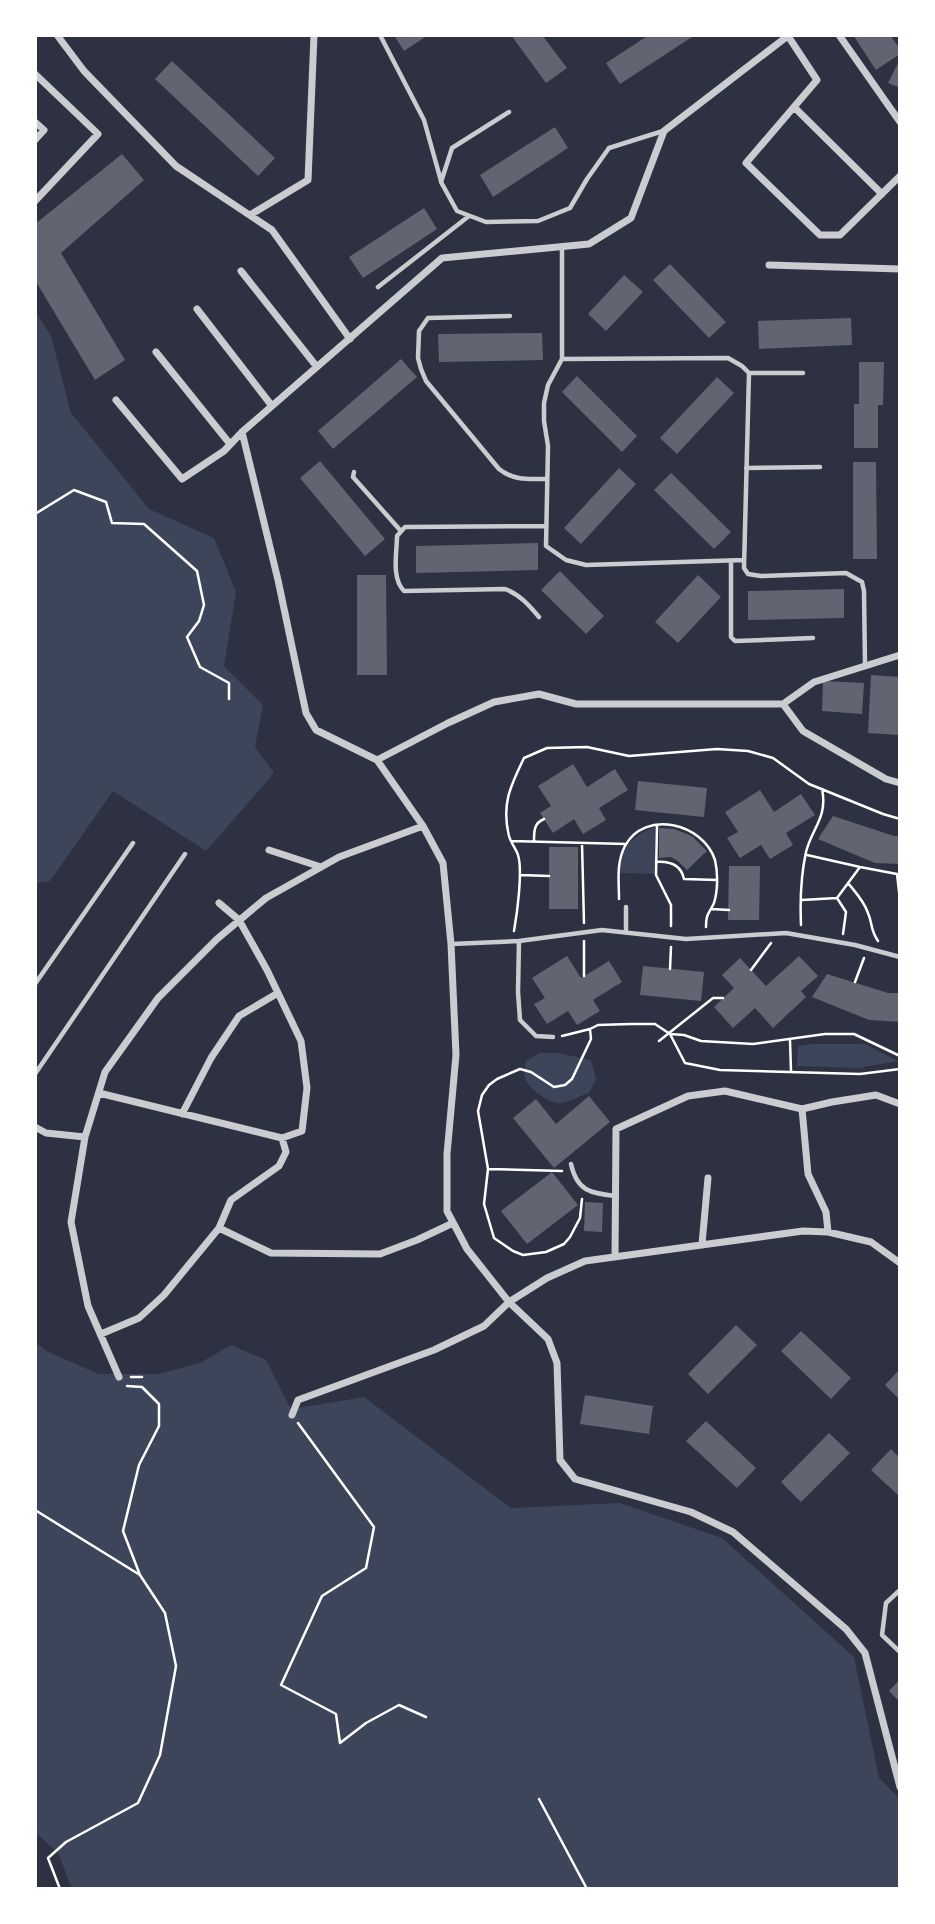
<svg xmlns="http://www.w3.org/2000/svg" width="935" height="1924" font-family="Quicksand,sans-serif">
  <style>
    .green { fill: #3c4559 }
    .building { fill: #626471 }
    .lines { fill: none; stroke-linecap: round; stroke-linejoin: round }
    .path { stroke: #fff; stroke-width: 2.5 }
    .service { stroke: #caccd0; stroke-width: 4.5 }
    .minor { stroke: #caccd0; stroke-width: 7 }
  </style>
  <rect width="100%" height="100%" fill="#2d3142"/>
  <!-- green -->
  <path class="green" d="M35,311L51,336L71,413L149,509L214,538L236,592L224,666L263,705L255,747L274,773L206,851L113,791L50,881L35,883Z
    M655,827V874L620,873C620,847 632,836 655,827Z
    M812,1044H865L898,1061L859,1068L797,1066L798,1046Z
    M540,1053H558L591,1060L596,1079L589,1093C580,1096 570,1101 562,1103C550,1104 529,1090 525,1078C523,1073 525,1066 526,1061Z
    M35,1342L48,1352L99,1374H158L200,1363L231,1345L266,1360L291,1409L364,1397L511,1508L620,1503L722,1538L854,1657L879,1778L900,1799V1889H72L58,1853L35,1832Z"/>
  <!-- building -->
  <path class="building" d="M394,35H428L404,51Z
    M511,35H542L567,68L546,83Z
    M649,35H695L620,84L606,63Z
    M853,35H890L900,49V54L876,70Z
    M900,59V88L888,83Z
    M172,61L275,158L258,176L155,79Z
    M555,127L568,148L493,197L480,175Z
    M122,154L144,180L61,253L125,360L95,380L35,280V224Z
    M424,208L437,229L363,278L349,257Z
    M670,264L726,322L709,338L653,280Z
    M624,275L643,292L606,331L588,314Z
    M851,318L852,345L759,349L758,321Z
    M542,333L543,360L439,362L438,334Z
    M401,359L417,377L333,449L318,431Z
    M859,362H884L883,405H878V448H854V404H859Z
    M577,376L637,436L622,452L562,392Z
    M717,377L734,393L677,454L660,438Z
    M320,461L385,539L365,556L300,478Z
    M853,462H876L877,559H853Z
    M619,468L636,484L581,544L564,528Z
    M671,473L731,532L714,549L654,490Z
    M538,543V570L416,573V546Z
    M560,571L604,616L586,634L541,590Z
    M357,575H386L387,675H357Z
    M698,575L721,597L678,643L655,622Z
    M844,589V618L748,620V591Z
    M871,675L900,677V735L868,733Z
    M823,681L864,683L862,714L822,711Z
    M573,764L587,787L615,769L628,790L599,808L606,820L583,834L574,819L553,833L540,813L551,806L538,786Z
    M638,781L707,788L704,817L635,810Z
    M760,790L774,812L801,794L815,815L786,833L793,845L770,859L761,845L740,858L727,838L738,832L725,812Z
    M833,816L894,836H900V864L875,863L818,839Z
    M659,828L674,829L687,834L693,837L707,851L687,870L678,861L671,857L659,858Z
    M549,847H578V909H549Z
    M729,866H760L759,920H728Z
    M567,956L581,978L609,961L622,982L593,1000L600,1011L577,1025L568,1011L547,1024L534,1004L545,998L532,978Z
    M799,956L818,976L801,991L806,997L773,1028L755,1008L733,1028L714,1007L734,988L722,975L740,958L766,986Z
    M643,966L704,972L701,1001L640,995Z
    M827,974L888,993H900V1022L869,1020L812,997Z
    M589,1096L610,1122L554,1168L513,1118L536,1099L556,1124Z
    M552,1172L578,1205L527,1244L501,1211Z
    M585,1202L603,1203L602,1232L584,1231Z
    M736,1325L757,1345L708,1394L688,1374Z
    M801,1331L851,1378L831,1399L781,1351Z
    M900,1369V1400L885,1385Z
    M585,1395L653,1406L649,1434L580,1424Z
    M706,1421L756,1468L737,1488L686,1441Z
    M829,1433L850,1453L801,1502L781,1482Z
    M891,1449L900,1458V1497L871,1470Z
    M900,1679V1702L889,1691Z"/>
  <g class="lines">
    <!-- path -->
    <path class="path" d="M35,514L74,490L106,502L112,523L144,524L197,571L204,605L199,621L187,637L200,667L229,683V699
      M657,825L656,875L671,905V926
      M511,841L626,844
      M534,841C534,831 534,823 544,819
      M582,843L584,923
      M807,855L860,867L897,874L900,900
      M656,862C670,861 681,865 684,879L717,880
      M521,875L549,876
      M848,883C856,893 864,901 868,913C873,925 870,929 878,941
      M837,898L846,912L843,934
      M619,899C619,881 616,863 625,846C645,809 703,823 715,860C718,873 718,890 714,903C709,914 706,913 706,927
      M802,900L837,898L860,867
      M711,909L729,910
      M801,925C800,902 801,875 806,852C812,828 828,817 822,789
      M514,931C517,914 523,871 518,855C516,849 511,843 509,836C501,804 511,785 524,758L547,748L587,747L629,756L717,749L748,751L773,758L809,784L883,814L900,819
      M670,969L671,947
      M751,970L771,943
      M584,976V941
      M855,982L864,958
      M670,1034L685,1063L720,1070L860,1074L900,1069
      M562,1036L590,1029L598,1025L631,1024H655L670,1034L684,1035L701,1041L753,1044L825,1034H854L900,1056
      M790,1040L791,1071
      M659,1041L713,998H723
      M488,1169L562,1171
      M582,1199L580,1218L570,1237L564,1244L546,1252L523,1255L513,1251L494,1238L484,1204L488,1169L478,1111L482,1095L489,1085L497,1079L520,1069L531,1072L554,1087L565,1085L572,1079L591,1039L590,1029
      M131,1377H142
      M298,1423L374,1527L366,1568L322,1596L281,1685L336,1714L340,1743L366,1723L399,1705L426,1717
      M35,1510L140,1575
      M539,1799L587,1889
      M60,1889L48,1858L66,1842L138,1803L160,1755L176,1666L165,1613L140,1575L123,1531L139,1465L159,1426V1404L142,1387L127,1386"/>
    <!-- service -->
    <path class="service" d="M380,35L424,120L441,181
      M509,112L452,148L441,182L457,211L486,222L538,221L570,208L587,179L609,148L663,131
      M562,247V359L728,358L742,366L749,373L744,568L748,574L761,576L846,573L862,582L864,591L865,665
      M378,287L469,216
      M510,316L428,318L419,331L418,358L421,369L426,381L499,469C514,481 529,479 546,479
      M562,359L548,385L544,403V421L548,446L546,546L566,560L586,565L744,560
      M749,373H803
      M746,468L820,467
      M354,472L353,477L400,530
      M731,561V637L735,641L813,638
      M539,617C529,605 519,594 505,589L404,591C391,578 397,552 397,536L405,527L545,526
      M626,907V932
      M519,941L518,992L520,1020L536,1036L553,1037
      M451,944L519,941L602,930L686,939L786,933L855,945L900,957
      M35,984L133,843
      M35,1074L185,854
      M571,1164C577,1191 590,1193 615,1196
      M900,1590L886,1603L882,1635L900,1652"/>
    <!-- minor -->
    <path class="minor" d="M57,35L84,71L176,166L272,230L350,339
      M839,35L900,122
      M788,36L817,80L746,163L820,235H840L900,176
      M35,74L98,134L35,201
      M794,107L882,194
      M35,122L44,130L35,140
      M250,215L308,180L314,35
      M769,265L900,269
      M241,271L317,367
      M197,309L272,406
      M156,352L230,444
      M116,400L182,479L224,451L242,432L442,258L589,244L631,218L664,131L789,35
      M242,432L278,580L306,713L316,730L377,760L423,826L443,863L451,944L456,1055L447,1154V1211L467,1249L509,1302L548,1339L557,1363L560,1460L575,1479L691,1512L733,1532L846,1629L865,1653L900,1787
      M783,704L803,731L886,779L900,783
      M377,760L448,723L494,702L539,694L576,704H783L814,682L900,655
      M269,850L321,867
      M219,903L239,920L267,970L301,1041L307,1088L302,1131L282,1138
      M99,1093L282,1138
      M802,1109L808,1174L826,1212L828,1232
      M182,1114L211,1058L239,1016L278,993
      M35,1127L46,1133L85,1137
      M282,1138L286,1152L279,1166L231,1200L219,1228L271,1253L380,1254L417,1240L453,1223
      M702,1244L708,1178
      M615,1257L616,1129L688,1096L725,1091L802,1109L832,1102L876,1095L900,1104
      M101,1334L139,1318L164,1295L219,1228
      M119,1377L88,1306L71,1222L85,1137L105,1072L158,998L217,939L266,898L339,857L423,826
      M292,1415L298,1400L434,1350L484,1326L509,1302L547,1278L585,1261L803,1231L828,1232L871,1242L900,1263"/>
  </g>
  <!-- border -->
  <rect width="935" height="1924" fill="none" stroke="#ffffff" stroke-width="74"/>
</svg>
